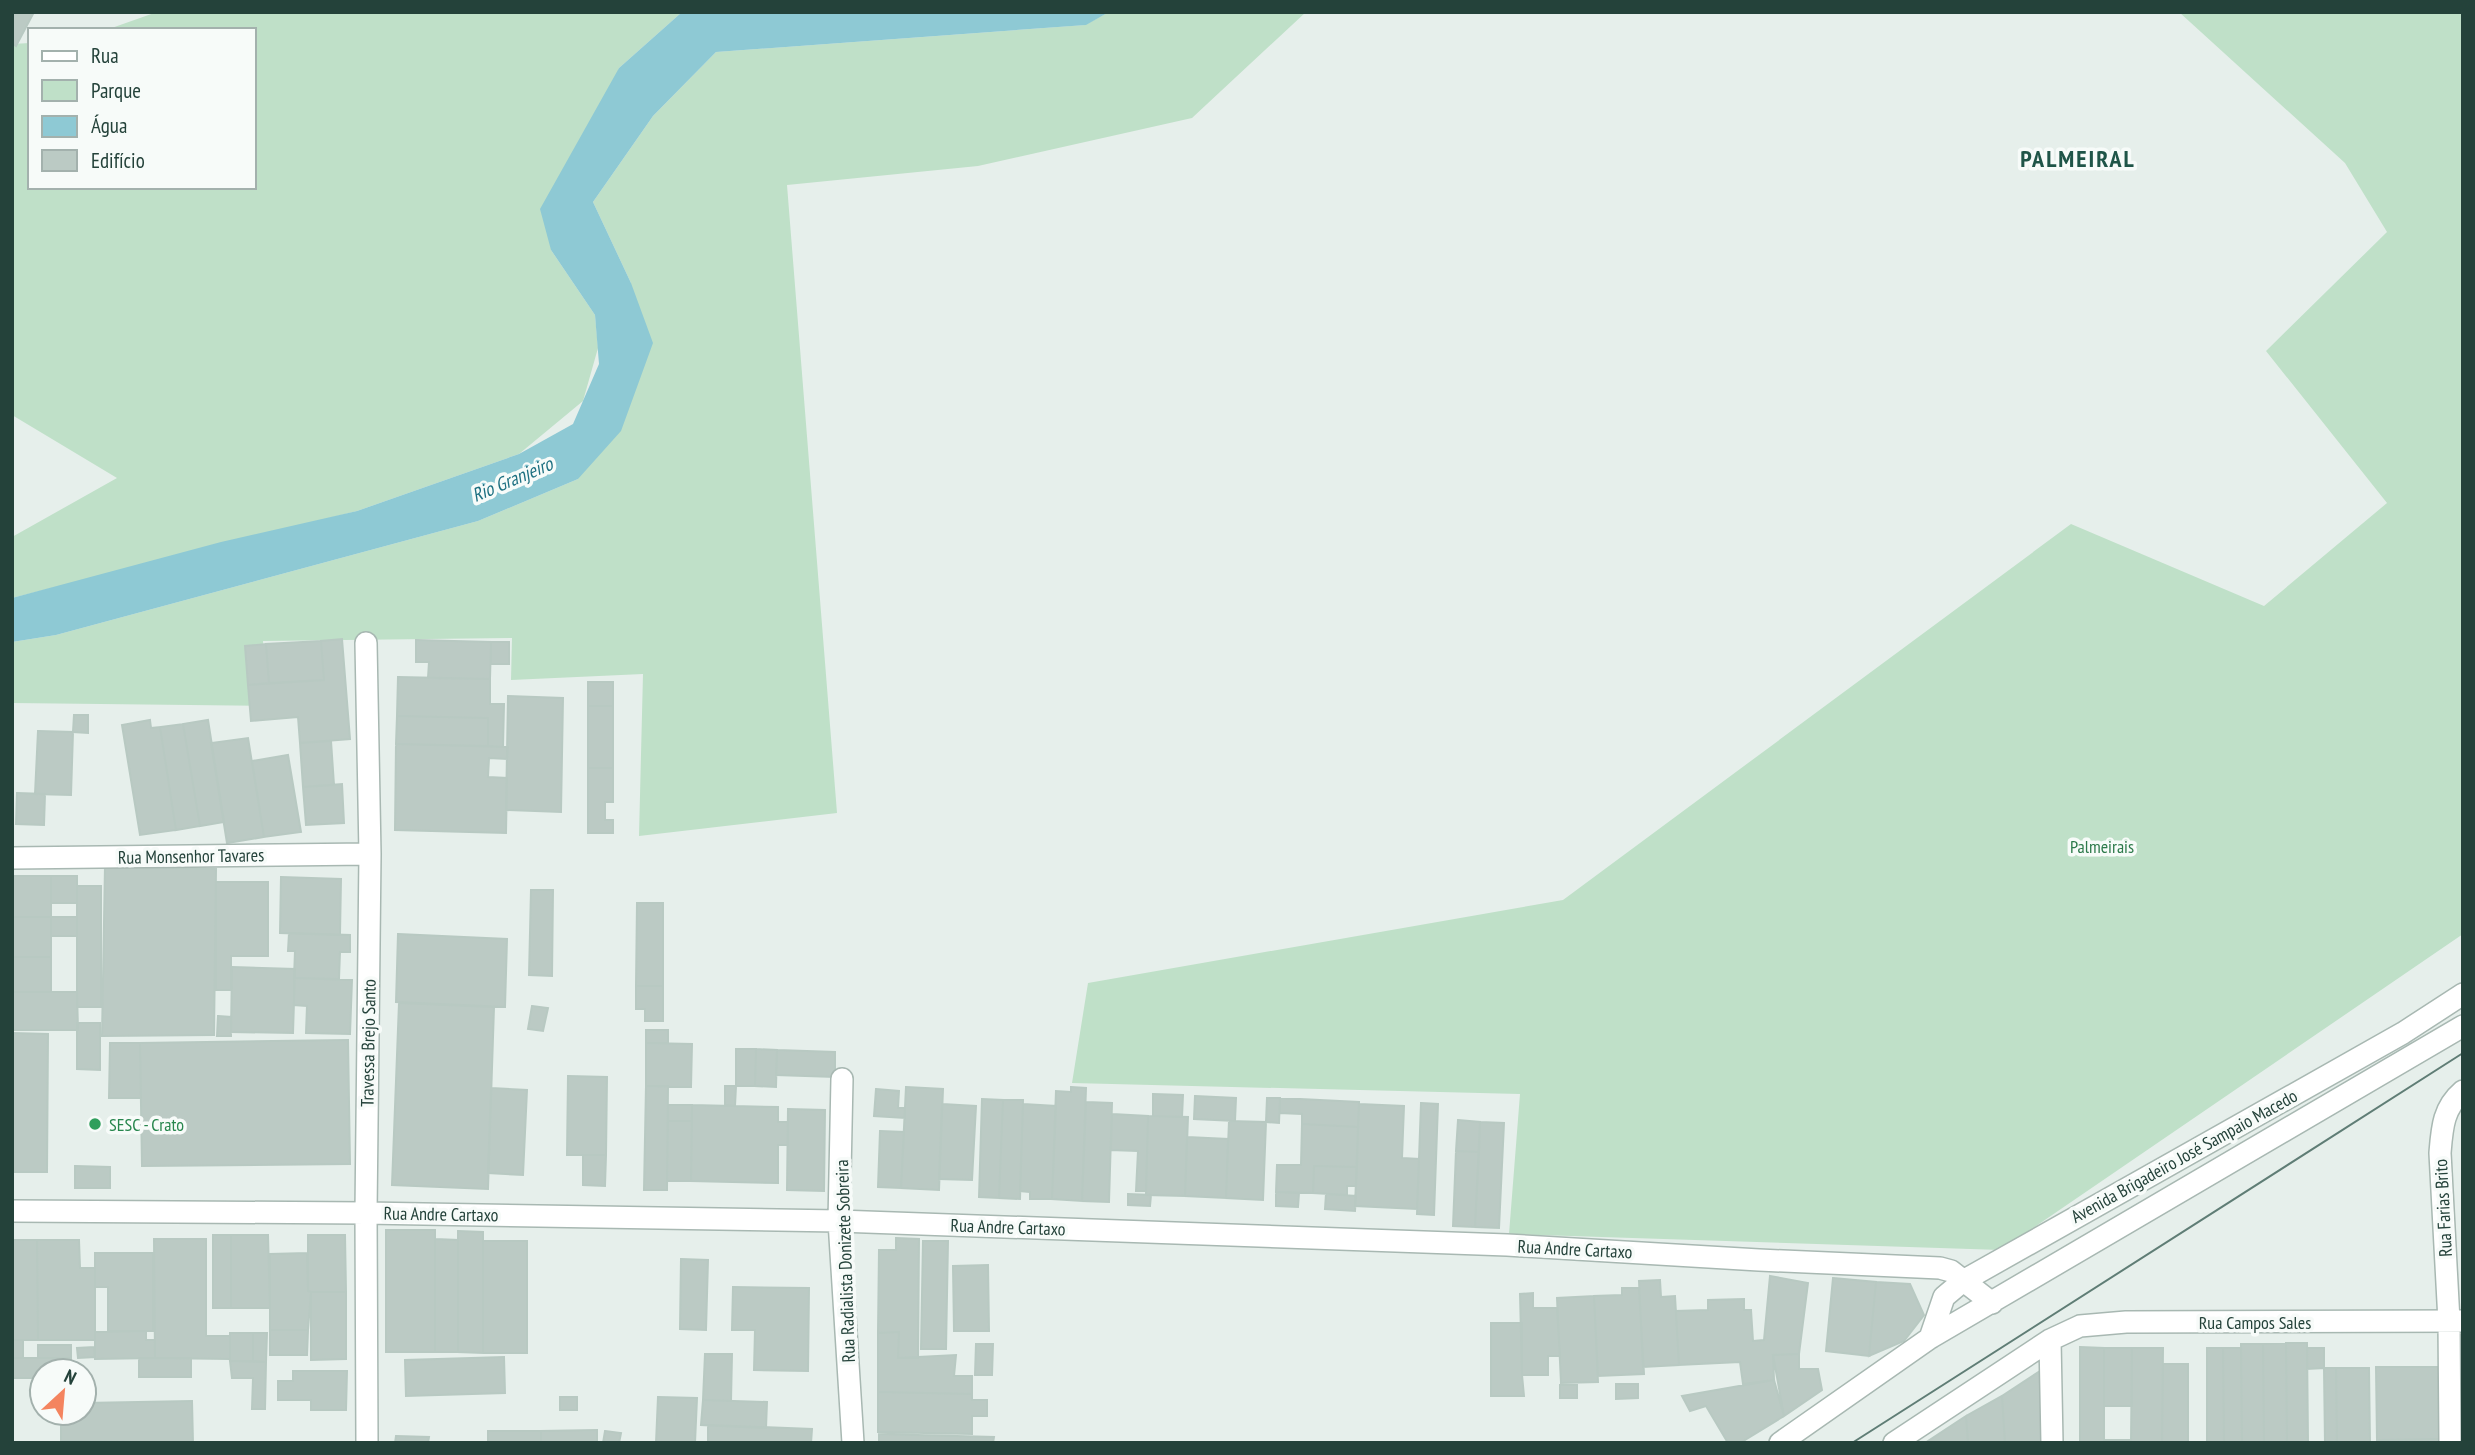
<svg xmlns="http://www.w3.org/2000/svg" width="2475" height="1455" font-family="'PT Sans Narrow',sans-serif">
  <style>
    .green { fill: #bfe0c8 }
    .water { fill: #8ec9d4 }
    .building { fill: #bbcac4; stroke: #b8c9c2; stroke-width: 2 }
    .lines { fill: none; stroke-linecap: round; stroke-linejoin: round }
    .minor-casing { stroke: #a8b8b2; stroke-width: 24 }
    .minor { stroke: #fff; stroke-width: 21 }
    .tram { stroke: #5f7d75; stroke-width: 2 }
    .leisure-dot { fill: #2e9e5b; stroke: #f7fbf9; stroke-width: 2.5 }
    .labels { text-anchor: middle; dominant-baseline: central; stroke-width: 7; stroke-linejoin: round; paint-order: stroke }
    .park-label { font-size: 18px; fill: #2d7a4b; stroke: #f7fbf9 }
    .street-label { font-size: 18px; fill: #24423a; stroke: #f7fbf9 }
    .leisure-label { font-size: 18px; fill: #27864d; stroke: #f7fbf9; text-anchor: start }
    .water-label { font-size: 19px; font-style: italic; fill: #1c6f80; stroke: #f7fbf9 }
    .district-label { font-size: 24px; font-weight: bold; letter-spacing: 2px; fill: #1f5548; stroke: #f7fbf9 }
  </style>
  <rect width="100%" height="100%" fill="#e6efeb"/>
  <!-- green -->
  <path class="green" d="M157,12H682L619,68L551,250L595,315L598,348L583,401L519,454L357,511L12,598V537L117,478L12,415V44L30,43V187H254V30H106Z
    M1109,12H1306L1192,118L978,166L787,185L837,813L639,836L643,674L511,680L512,638L263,641L267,706L12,703V642L56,635L478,521L578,479L631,283L593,202L653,116L716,52L1085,25Z
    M2179,12H2463V934L2001,1250L1509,1234L1520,1094L1072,1083L1088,983L1563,900L2071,524L2264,606L2387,503L2266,351L2387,232L2345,163Z"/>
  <!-- water -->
  <path class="water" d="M682,12H1109L1086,25L716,52L653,116L593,202L631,283L653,343L621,431L578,479L478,521L56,635L12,642V598L221,542L357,511L519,454L573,424L599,364L595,315L551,250L540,209L619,68Z"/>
  <!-- building -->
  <path class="building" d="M12,12H34L16,46L12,43Z
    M342,639L350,739L300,743L298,717L251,721L248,685L324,680L321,641Z
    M416,640L491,642L490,679L428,678L429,662H416Z
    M321,641L324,680L269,683L266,644Z
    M491,642H509V664H491Z
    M266,644L269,683L248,685L245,646Z
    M398,677L490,679V704H504L503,747L488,746V718L397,716Z
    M588,682H613V706H588Z
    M508,696L563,698L561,812L506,810Z
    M588,706H613V768H588Z
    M74,715H88V733L73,732Z
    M397,716L488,718V746L396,744Z
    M150,720L151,728L160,727L176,830L140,835L122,725Z
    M208,720L224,822L200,826L183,724Z
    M183,724L200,826L176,830L160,727Z
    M38,731L73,732L71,795L35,794Z
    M248,738L264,837L227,843L211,743Z
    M331,741L334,785L303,787L300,743Z
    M396,744L508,747L507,759L489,758L488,777L507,778L506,833L395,830Z
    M288,755L301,832L264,837L252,761Z
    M588,768H613V802H605V820H613V833H588Z
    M342,784L344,823L306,825L303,787Z
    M17,793L45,794L44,825L16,824Z
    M105,866L216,869L214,1035L102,1036Z
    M12,876H51V917H12Z
    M51,876H77V903H51Z
    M281,877L341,879L340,935L280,933Z
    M216,882H268V956H231V990H216Z
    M77,886H101V1007H77Z
    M531,890H553L552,976L529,975Z
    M637,903H663V986H636Z
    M12,917H51V957H12Z
    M51,917H77V936H51Z
    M289,933L350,935V952H340L339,979L294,978L295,951H288Z
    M398,934L507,939L505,1007L396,1002Z
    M12,957H51V992H12Z
    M232,967L295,969L293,1033L231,1032Z
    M294,978L352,980L350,1034L306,1033L307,1006L294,1005Z
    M636,986H663V1021H645V1009H636Z
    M12,992H77L78,1030H12Z
    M399,1003L494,1007L488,1189L392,1185Z
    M532,1006L548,1008L543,1031L528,1029Z
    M218,1016L231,1017V1036H217Z
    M77,1023H100V1070L77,1069Z
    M646,1030H668V1043H646Z
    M12,1033L48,1034L47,1172H12Z
    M348,1040L350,1164L142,1166L140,1043Z
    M110,1043H140L141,1098H109Z
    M646,1043L692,1044L691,1087L646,1086Z
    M736,1049H756L755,1086H736Z
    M756,1049L777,1050L776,1087L755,1086Z
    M777,1050L835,1052V1077L776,1075Z
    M568,1076L607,1077L606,1155H567Z
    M646,1086H668L667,1190H644Z
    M725,1086H736L735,1106L725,1105Z
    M906,1087L943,1089L939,1190L901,1188Z
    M1071,1087L1086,1088L1082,1201L1052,1199L1056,1091L1071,1092Z
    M491,1088L527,1090L523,1175L488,1173Z
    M876,1089L899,1091L898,1108H905V1118L874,1116Z
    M1153,1094L1183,1095L1182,1117L1153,1116Z
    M1195,1096L1236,1098L1235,1121L1194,1119Z
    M1267,1098H1280L1279,1123L1266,1122Z
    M1280,1098L1359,1102L1358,1127L1302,1124V1114L1280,1113Z
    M982,1099L1003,1100L999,1198L979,1197Z
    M1003,1100H1023L1020,1199L999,1198Z
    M1086,1102L1112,1103L1109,1202L1082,1201Z
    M1421,1103L1438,1104L1434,1215L1417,1214Z
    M942,1104L976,1106L972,1180L939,1179Z
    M1023,1104L1056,1106L1052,1199H1030V1192L1020,1191Z
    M1359,1104L1404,1106L1402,1158L1419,1159L1417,1209L1355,1206Z
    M668,1105H692V1121H668Z
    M692,1105L778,1107V1122H788V1145H778V1183L691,1181Z
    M788,1109L825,1110L824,1191L787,1190Z
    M1112,1114L1148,1116L1146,1191H1136L1138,1151L1111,1150Z
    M1148,1116L1188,1117L1185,1196L1146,1195Z
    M1458,1120L1480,1122L1479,1152L1456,1151Z
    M668,1121H692L691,1181H667Z
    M1229,1121L1266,1122L1263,1200L1226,1198Z
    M1480,1122L1504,1123L1499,1228L1475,1227Z
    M1302,1124L1358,1127L1357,1167L1314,1166L1313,1193L1276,1192L1277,1165H1301Z
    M880,1131L904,1132L901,1188L878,1187Z
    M1187,1137L1228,1139L1226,1198L1185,1196Z
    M1456,1151L1479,1152L1475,1227L1453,1226Z
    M583,1155H606L605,1186L583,1185Z
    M75,1166L110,1167V1188H75Z
    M1314,1166L1357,1167L1356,1186H1347V1195L1313,1193Z
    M1276,1192L1299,1193L1298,1207L1276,1206Z
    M1128,1194L1151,1195L1150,1206L1128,1205Z
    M1326,1194L1356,1196L1355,1211L1325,1209Z
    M386,1230H435V1352H386Z
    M458,1231L483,1232V1353L458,1352Z
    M213,1235H231V1308H213Z
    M231,1235H268L270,1308H231Z
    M308,1235H345L346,1292H311L308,1291Z
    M896,1238L919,1239L918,1358H898L899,1332L878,1333L879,1250H896Z
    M154,1239H206V1336H230V1359L155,1358Z
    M435,1239L458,1240V1352H435Z
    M12,1240H37L38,1340H12Z
    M37,1240H79L80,1268H95V1340H38Z
    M483,1241H527V1353H483Z
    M923,1241H948L946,1349H921Z
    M95,1253H153V1331H108V1287H95Z
    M307,1253L308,1291L311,1292L308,1330H270V1254Z
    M681,1259L708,1260L706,1330L680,1329Z
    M988,1265L989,1331H954L953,1266Z
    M1770,1276L1808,1283L1799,1354L1773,1355L1774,1380L1743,1384L1740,1362L1679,1365L1676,1311L1708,1310V1300L1744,1299V1310H1751L1753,1341L1764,1340Z
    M1833,1278L1876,1282L1869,1356L1826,1351Z
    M1660,1280L1661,1297L1675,1296L1679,1365L1643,1367L1639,1281Z
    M1876,1282L1910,1284L1924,1315L1904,1341L1869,1356Z
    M733,1287L809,1288L808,1371L754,1370L755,1330H732Z
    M1622,1288H1639L1644,1374L1598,1376L1594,1296L1622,1295Z
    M311,1292H346V1359L311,1360Z
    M1533,1293V1308H1557L1560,1356H1548V1375H1522L1520,1294Z
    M1594,1296L1598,1382L1561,1383L1557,1298Z
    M1491,1323H1522V1375L1524,1396H1491Z
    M270,1330H308L307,1355H270Z
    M146,1331V1340H155V1358L95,1359V1332Z
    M899,1332L898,1358L956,1355L954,1376H972V1394L878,1392V1333Z
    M230,1333H253V1361H230Z
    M253,1333H267L266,1362L253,1361Z
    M12,1340H23V1358H12Z
    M2286,1343H2307L2308,1443H2287Z
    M2286,1343L2287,1443H2264L2263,1344Z
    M976,1344H993L992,1375H975Z
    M2241,1344H2263L2264,1443H2242Z
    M38,1345H71V1358H38Z
    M94,1347L95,1357L78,1358L77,1348Z
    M2080,1347L2104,1348V1440H2129V1443H2080Z
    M2104,1348H2132V1406H2104Z
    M2132,1348H2163L2162,1443H2131Z
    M2207,1348H2223L2224,1443H2207Z
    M2223,1348H2241L2242,1443H2224Z
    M2307,1348H2324V1368L2307,1369Z
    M705,1354H732L731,1401L703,1400Z
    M1799,1354V1369H1818L1822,1390L1784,1416L1773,1355Z
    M504,1357L505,1393L406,1396L405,1360Z
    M12,1358H71V1369H80V1371H42V1378H12Z
    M139,1358H191V1377H139Z
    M230,1361L266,1362L265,1409H252L253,1378H232Z
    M2163,1364H2188V1443H2162Z
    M2376,1367H2438L2439,1439L2377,1440Z
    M2324,1368H2336L2337,1443H2325Z
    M2336,1368H2369L2370,1443H2337Z
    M293,1371H347L346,1410H311V1400H278V1381H293Z
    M2040,1371L2044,1443H2005L2002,1396Z
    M1774,1380L1784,1416L1740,1443H1728L1706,1406L1690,1411L1682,1396Z
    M1616,1384H1638V1398L1616,1399Z
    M1560,1385H1577V1398H1560Z
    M878,1392L972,1394V1400H987V1416H972V1434L878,1432Z
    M2002,1396L2005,1443H1968L1966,1416Z
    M560,1397H577V1410H560Z
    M658,1397L697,1398L695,1443H656Z
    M703,1400L767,1402L766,1428L701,1425Z
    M192,1401L193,1443L61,1441V1413H84V1403Z
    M1966,1416L1968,1443H1925Z
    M708,1425L812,1429L811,1443H708Z
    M597,1430V1443H541V1431Z
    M488,1431H541V1443H488Z
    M605,1431L621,1433L619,1443H603Z
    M879,1434L994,1437L993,1443H879Z
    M396,1436L429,1437L428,1443H395Z
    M2439,1439V1443H2377V1440Z"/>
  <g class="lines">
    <!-- minor casing -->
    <g class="minor-casing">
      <path id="minor" d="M366,643L370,854L366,1213L367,1443
        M12,858L370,854
        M842,1079L839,1221L853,1443
        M12,1211L366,1213L839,1221L1507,1245L1759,1260L1940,1268L1951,1271L1992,1303
        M1930,1338L1944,1297L1963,1281L2403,1033L2463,994
        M2050,1340L2052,1443
        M1780,1443L1930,1338L2463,1026
        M1894,1443L2050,1340L2080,1326L2126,1322L2463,1321
        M2450,1443L2449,1321L2440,1153C2442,1128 2443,1108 2463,1091"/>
    </g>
    <!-- minor -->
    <use href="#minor" class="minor"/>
    <!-- tram -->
    <path class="tram" d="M1852,1443L2463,1053"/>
  </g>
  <!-- markers -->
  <circle class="leisure-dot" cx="95" cy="1124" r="7"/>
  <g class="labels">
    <!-- park labels -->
    <g class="park-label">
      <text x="2102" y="846">Palmeirais</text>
    </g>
    <!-- street labels -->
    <g class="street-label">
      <text transform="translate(191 856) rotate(-1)">Rua Monsenhor Tavares</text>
      <text transform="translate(368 1043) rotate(-89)">Travessa Brejo Santo</text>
      <text transform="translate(2184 1156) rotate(-29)">Avenida Brigadeiro José Sampaio Macedo</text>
      <text transform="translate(2443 1208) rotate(-93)">Rua Farias Brito</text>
      <text transform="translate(441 1214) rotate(1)">Rua Andre Cartaxo</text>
      <text transform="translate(1008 1227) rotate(2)">Rua Andre Cartaxo</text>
      <text transform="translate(1575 1249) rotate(3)">Rua Andre Cartaxo</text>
      <text transform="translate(845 1261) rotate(-92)">Rua Radialista Donizete Sobreira</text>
      <text x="2255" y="1322">Rua Campos Sales</text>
    </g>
    <!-- leisure labels -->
    <g class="leisure-label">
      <text x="109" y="1124">SESC - Crato</text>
    </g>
    <!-- water labels -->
    <g class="water-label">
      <text transform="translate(512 479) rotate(-23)">Rio Granjeiro</text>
    </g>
    <!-- district labels -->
    <g class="district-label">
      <text x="2078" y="158">PALMEIRAL</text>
    </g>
  </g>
  <!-- border -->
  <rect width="2475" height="1455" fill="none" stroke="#24423a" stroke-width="28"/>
  <!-- legend -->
  <rect x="28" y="28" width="228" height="161" fill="#f7fbf9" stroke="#a3b1ad" stroke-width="2"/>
  <rect x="42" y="51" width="35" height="10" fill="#ffffff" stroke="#a3b1ad" stroke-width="2"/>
  <text x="91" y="63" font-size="21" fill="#24423a">Rua</text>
  <rect x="42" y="80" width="35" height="21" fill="#bfe0c8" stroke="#a3b1ad" stroke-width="2"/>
  <text x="91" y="98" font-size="21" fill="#24423a">Parque</text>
  <rect x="42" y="116" width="35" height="21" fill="#8ec9d4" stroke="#a3b1ad" stroke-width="2"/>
  <text x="91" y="133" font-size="21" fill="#24423a">Água</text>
  <rect x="42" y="150" width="35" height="21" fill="#bbcac4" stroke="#a3b1ad" stroke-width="2"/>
  <text x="91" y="168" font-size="21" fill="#24423a">Edifício</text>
  <!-- north arrow -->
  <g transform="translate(63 1392) rotate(26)"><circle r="33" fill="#f7fbf9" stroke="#a3b1ad" stroke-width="2"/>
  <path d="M0-5L12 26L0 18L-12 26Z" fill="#f4845f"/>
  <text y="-10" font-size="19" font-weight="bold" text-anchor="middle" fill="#24423a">N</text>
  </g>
</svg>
